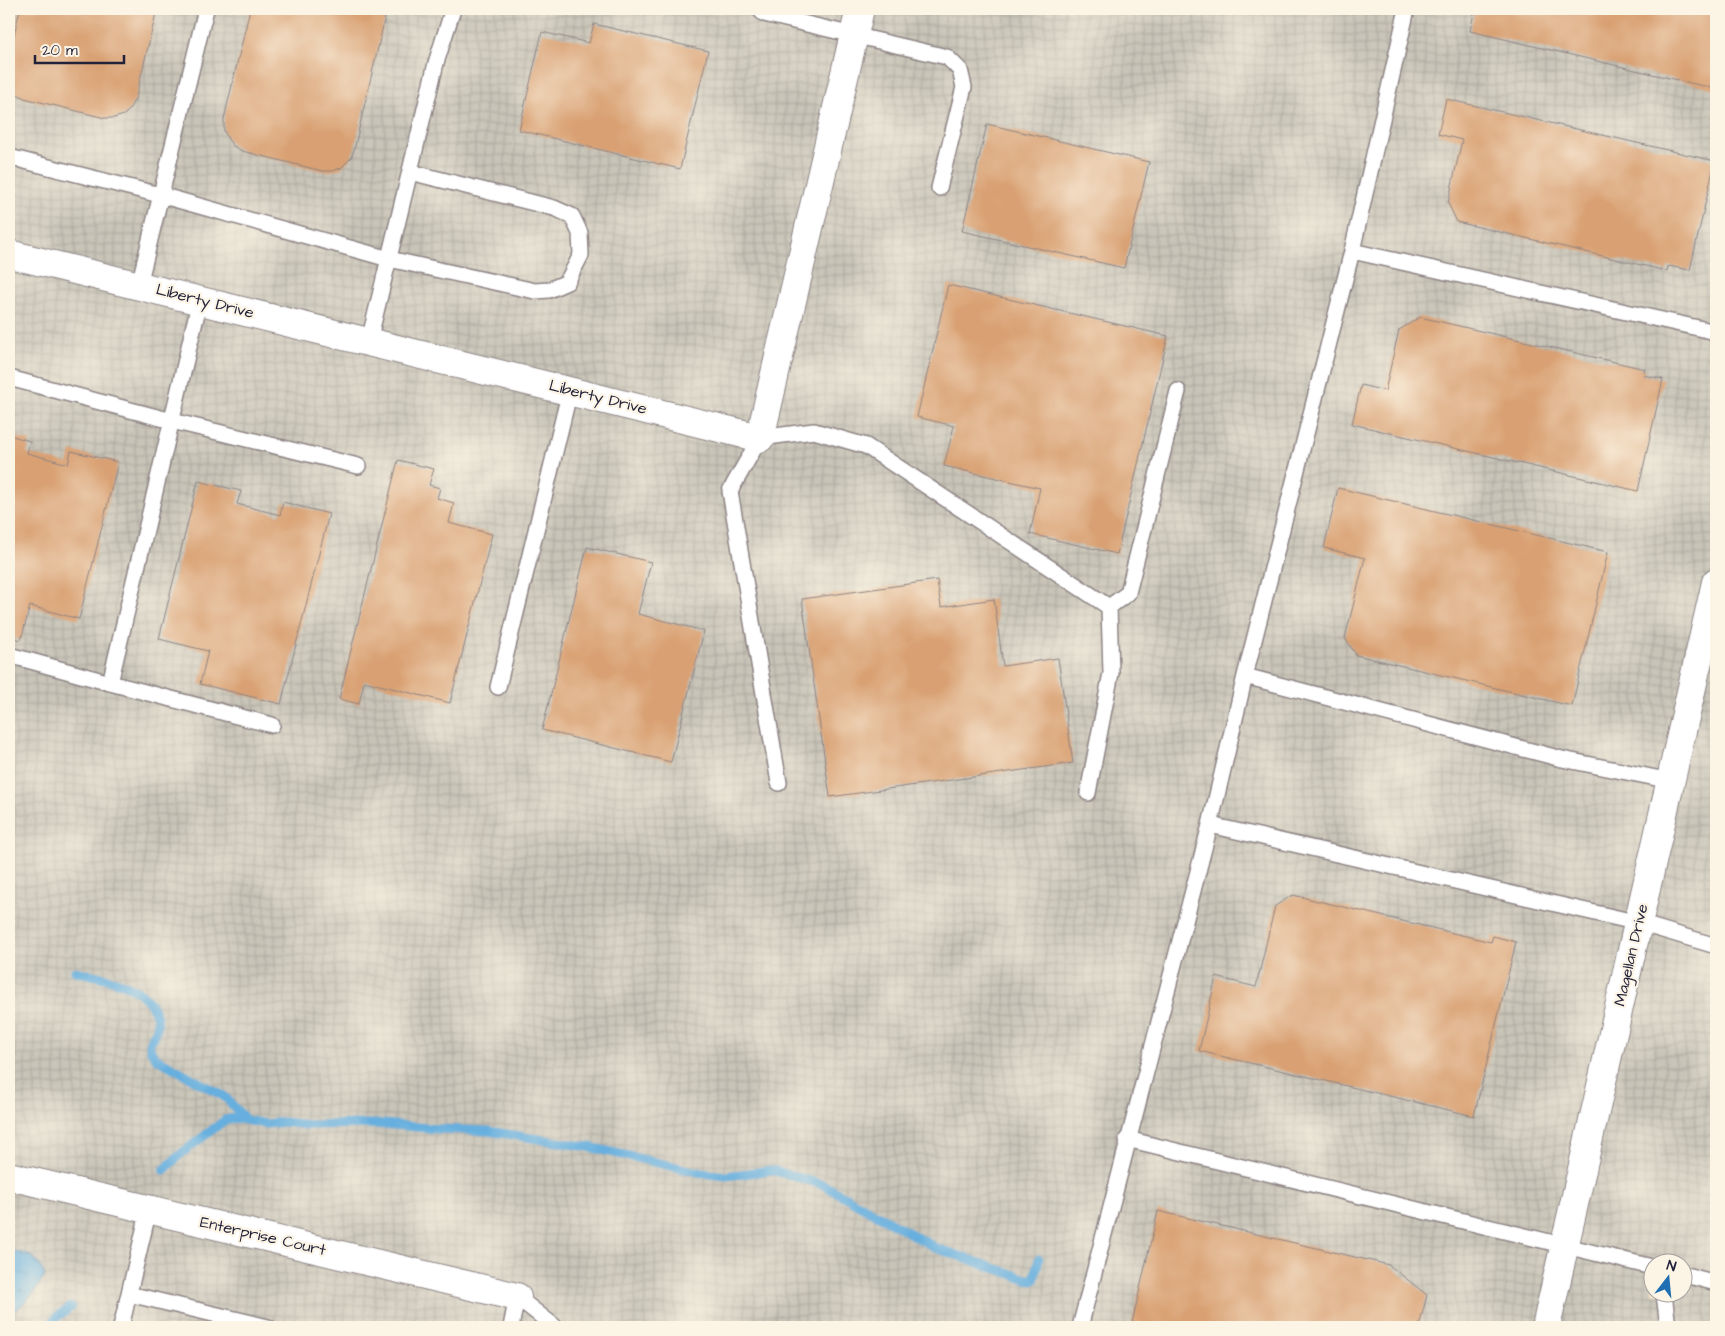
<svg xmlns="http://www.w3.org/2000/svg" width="1725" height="1336" font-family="'Architects Daughter',sans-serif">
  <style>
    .industrial { fill: url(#industrial-grid); fill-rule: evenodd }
    .water { fill: url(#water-ripples); stroke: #44688c }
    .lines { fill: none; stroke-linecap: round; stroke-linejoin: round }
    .stream { stroke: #66afde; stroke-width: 9 }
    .building { fill: #d9a173 }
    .service-casing { stroke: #8c8383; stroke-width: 18 }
    .minor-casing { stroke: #8c8383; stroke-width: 30 }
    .service { stroke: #fff; stroke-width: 15 }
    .minor { stroke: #fff; stroke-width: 28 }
    .labels { text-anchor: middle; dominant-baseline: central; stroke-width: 4.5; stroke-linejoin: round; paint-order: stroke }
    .street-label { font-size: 16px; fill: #22223b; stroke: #fcf5e5 }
  </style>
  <defs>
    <pattern id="industrial-grid" width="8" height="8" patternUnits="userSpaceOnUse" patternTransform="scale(1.25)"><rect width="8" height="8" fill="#c8c4b8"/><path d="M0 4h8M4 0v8" fill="none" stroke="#aca89f"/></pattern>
    <pattern id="water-ripples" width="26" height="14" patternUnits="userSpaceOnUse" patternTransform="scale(1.25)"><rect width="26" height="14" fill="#66afde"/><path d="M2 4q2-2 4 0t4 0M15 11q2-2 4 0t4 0" fill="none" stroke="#548eb5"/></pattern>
  </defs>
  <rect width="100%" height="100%" fill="#fcf5e5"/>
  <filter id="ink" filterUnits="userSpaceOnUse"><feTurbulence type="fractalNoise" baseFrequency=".02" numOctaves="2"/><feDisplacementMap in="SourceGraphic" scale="10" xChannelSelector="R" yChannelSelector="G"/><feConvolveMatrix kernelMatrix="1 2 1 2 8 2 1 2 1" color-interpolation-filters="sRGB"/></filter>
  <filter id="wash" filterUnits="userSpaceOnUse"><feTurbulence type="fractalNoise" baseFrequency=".0096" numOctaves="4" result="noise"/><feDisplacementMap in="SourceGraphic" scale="20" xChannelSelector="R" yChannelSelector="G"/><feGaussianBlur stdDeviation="1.12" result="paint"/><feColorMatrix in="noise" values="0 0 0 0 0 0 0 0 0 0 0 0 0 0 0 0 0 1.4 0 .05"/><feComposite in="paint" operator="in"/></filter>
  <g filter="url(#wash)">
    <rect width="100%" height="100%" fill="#f6e4cb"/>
    <!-- industrial -->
    <path class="industrial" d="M9,9H1716V1327H9ZM1652,1264H1682V1294H1652Z"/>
    <!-- water -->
    <path class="water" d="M9,1250C30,1255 36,1254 45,1276L33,1294L9,1317Z"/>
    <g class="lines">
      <!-- stream -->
      <path class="stream" d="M75,971C104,978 142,982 155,1012C157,1017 158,1021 157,1027C153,1040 144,1045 156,1058L225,1097L245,1119
        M164,1170L182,1153L225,1120L235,1118L266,1124L284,1122L308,1125L382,1124L439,1129L488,1131L589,1147L702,1173L726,1176L772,1170L824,1185L936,1248L1026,1279L1034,1280L1039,1259
        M48,1327L58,1316L71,1307"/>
    </g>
    <g id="blocks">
      <!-- building -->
      <path class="building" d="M20,9H157L136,97L129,110L124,115L114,118H105L24,98L16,93L9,82V57Z
        M250,9H387L354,150L351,158L341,168L332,171H322L242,151L233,146L228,139L224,131V119Z
        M1475,9H1716V89L1470,31Z
        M594,24L708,51L680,169L519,130L542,32L589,43Z
        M1446,99L1715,161L1690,270L1668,266L1667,271L1457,222L1448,203L1462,140L1438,134Z
        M987,124L1149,162L1124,268L962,231Z
        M948,285L1168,336L1117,554L1030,534L1040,488L944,466L954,426L917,417Z
        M1420,317L1645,369L1643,375L1663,379L1638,491L1352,424L1361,385L1385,391L1399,330Z
        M9,435L30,441L27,453L68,464L71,451L118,462L79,619L30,606L21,640L9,636Z
        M398,460L434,469L429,485L440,488L437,498L454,503L449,523L492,534L450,703L364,681L359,704L339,699Z
        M198,481L241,491L237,504L280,515L283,502L329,514L281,704L200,684L208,651L159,639Z
        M1338,488L1608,552L1572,706L1356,655L1345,638L1365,558L1324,548Z
        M587,547L651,562L638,614L704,631L671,762L542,730Z
        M937,580L941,607L994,599L1003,666L1058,658L1073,763L830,797L802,599Z
        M1293,895L1491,942L1493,936L1516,942L1474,1116L1199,1051L1216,977L1256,987L1275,906Z
        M1158,1211L1389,1265L1427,1295L1419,1327H1131Z"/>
    </g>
  </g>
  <g filter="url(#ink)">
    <use href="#blocks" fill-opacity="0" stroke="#8c8383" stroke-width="1"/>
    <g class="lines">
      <!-- service casing -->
      <g class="service-casing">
        <path id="service" d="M759,9L764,14L947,57L960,70L964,87L939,188
          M9,157L160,195L389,259L535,291L549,290L567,282L581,255L580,233L572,216L554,208L410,172
          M1352,251L1716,332
          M139,285L206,9
          M200,300L110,683L272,725
          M369,341L436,63L453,9
          M9,378L172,421L358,466
          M9,655L110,683
          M1245,676L1562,759L1671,781
          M498,687L570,390
          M779,783L730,491L760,438L814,431L866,446L1109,607L1128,593L1178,391
          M1088,793L1111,673L1109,607
          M1210,825L1639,923L1716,946
          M1127,1139L1652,1267
          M1682,1274L1716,1283
          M129,1294L268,1327
          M1664,1294L1668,1327
          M121,1327L149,1209
          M511,1327L517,1297L555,1327
          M1080,1327L1210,825L1245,676L1352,251L1407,9"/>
      </g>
      <!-- minor casing -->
      <g class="minor-casing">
        <path id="minor" d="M9,254L760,438L860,9
          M9,1176L517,1297
          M1546,1327L1716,582"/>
      </g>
      <!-- service -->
      <use href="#service" class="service"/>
      <!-- minor -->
      <use href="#minor" class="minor"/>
    </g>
  </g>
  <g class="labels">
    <!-- street labels -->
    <g class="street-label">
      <text transform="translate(205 301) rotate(14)">Liberty Drive</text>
      <text transform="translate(598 397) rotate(14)">Liberty Drive</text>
      <text transform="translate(1631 955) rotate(-77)">Magellan Drive</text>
      <text transform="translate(263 1236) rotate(13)">Enterprise Court</text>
    </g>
  </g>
  <!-- margin -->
  <rect width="1725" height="1336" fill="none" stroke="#fcf5e5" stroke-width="30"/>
  <!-- north arrow -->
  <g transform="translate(1668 1278) rotate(16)"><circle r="24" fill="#fcf5e5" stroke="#a5a1a1"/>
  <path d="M0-4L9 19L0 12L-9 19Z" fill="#1f6fb2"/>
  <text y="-8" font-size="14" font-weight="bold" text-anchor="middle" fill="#22223b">N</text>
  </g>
  <!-- scale -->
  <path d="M35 55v8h89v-8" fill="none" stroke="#22223b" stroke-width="2.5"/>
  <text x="42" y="55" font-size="15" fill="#22223b" stroke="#fcf5e5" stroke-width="4" paint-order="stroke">20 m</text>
</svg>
